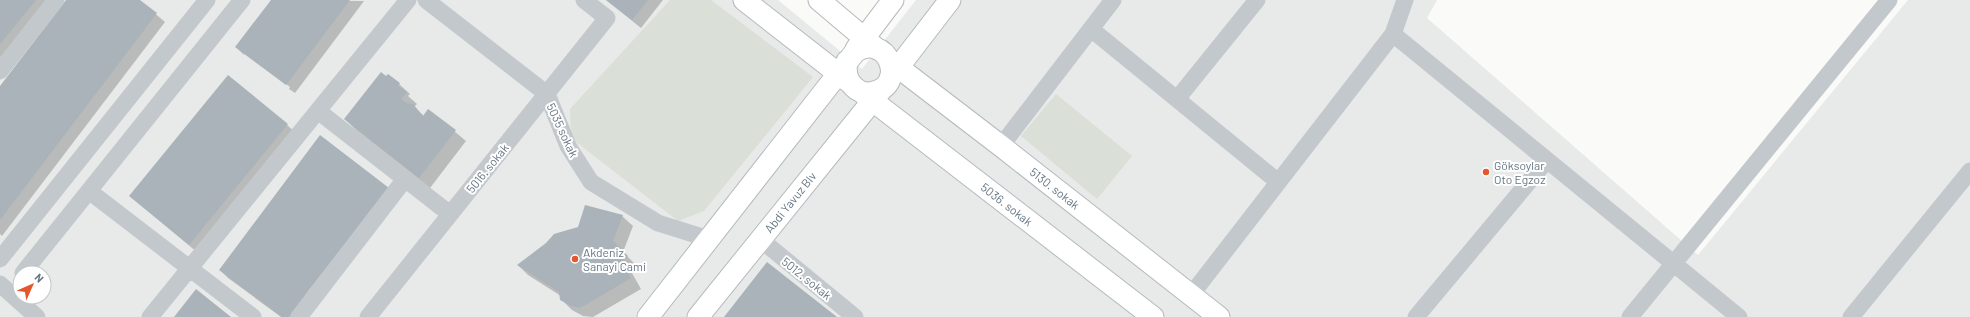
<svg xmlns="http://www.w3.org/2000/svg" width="1970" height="317" font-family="Barlow,sans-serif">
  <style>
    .built { fill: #e8e9e9; fill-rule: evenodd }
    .green { fill: #dadfd7 }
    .shadow { fill: #0003 }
    .building { fill: #aab3b9 }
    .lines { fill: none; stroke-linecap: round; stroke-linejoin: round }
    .major-casing { stroke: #b5babe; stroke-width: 23 }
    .minor { stroke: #c3c8cc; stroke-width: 17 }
    .major { stroke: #fff; stroke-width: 21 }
    .poi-dot { fill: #e4572e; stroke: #fff; stroke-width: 1.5 }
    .labels { text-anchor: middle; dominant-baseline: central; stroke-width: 4; stroke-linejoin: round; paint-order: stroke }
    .street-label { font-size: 12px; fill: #657683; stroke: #fff }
    .poi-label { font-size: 12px; fill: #657683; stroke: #fff; text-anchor: start }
  </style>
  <rect width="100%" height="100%" fill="#fafaf8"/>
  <!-- built -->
  <path class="built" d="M0,0H778L862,69L916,0H1437L1427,18L1698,255L1908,0H1970V317H0ZM20,273H44V297H20Z"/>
  <!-- green -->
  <path class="green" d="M670,0H711L813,77L704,211L678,221L571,138L570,109Z
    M1056,94L1132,156L1097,199L1021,136Z"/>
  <!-- shadow -->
  <path class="shadow" d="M0,0H51L0,63Z
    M67,0H139L165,22L2,236L0,234V88Z
    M272,0L364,1L295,93L289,89L290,87L244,53V55L236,47Z
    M606,0H663L641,28Z
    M387,77L399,84L410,94L408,96L417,104L414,107L424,116L429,110L466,141L430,188L356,130L345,119Z
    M287,125L296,133L198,253L130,196Z
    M320,136L303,317H281L228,278L220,270Z
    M622,216L633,226L623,252L638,267L632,273L641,289L593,317L583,316L572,310L561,299V296L528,275L518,265Z"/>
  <!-- building -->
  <path class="building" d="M0,0H36L0,44Z
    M66,0H140L157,13L0,220V86Z
    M271,0H350L286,85L235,47Z
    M606,0H648L632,20Z
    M381,72L386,76L388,74L400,83L398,86L407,92L401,99L406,103L413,104L423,116L428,109L456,130L419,178L344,119Z
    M228,75L288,124L189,245L129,196Z
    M320,135L389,188L288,317H282L219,270Z
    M585,205L623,215L613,241L628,256L622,262L631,278L580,308L571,306L560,300L559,292L517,265L546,243L554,234L578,227Z
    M767,262L837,317H724Z
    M196,289L231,317H174Z"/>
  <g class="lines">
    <!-- major casing -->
    <g class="major-casing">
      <path id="major" d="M744,0L849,82
        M819,0L877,49
        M856,49L893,0
        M890,61L1001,146L1219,317
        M890,78L950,0
        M860,91L1153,317
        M648,317L855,52C887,31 908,84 874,92C867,94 859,92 854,87C846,80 845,71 847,61
        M698,317L882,89"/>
    </g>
    <!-- minor -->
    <path class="minor" d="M426,0L547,94L568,146L591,182L658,223L709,239
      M1091,29L1277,181
      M1393,34L1739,317
      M0,71L56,0
      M1177,99L1257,0
      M318,111L450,214
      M1001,146L1113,0
      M89,191L253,317
      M760,239L855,317
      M0,259L207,0
      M23,273L242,0
      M0,284L37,317
      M1191,295L1393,34L1405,0
      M150,317L408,0
      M299,317L405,179
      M368,317L607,18L584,0
      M1416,317L1547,160
      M1630,317L1889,0
      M1851,317L1970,171"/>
    <!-- major -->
    <use href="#major" class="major"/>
  </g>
  <!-- markers -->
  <g class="poi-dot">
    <circle cx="1486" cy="172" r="4"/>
    <circle cx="575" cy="259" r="4"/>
  </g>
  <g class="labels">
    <!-- street labels -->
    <g class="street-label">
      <text transform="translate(563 130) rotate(65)">5035 sokak</text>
      <text transform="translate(487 168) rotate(-51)">5016. sokak</text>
      <text transform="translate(1055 188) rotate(38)">5130. sokak</text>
      <text transform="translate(790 202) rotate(-51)">Abdi Yavuz Blv</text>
      <text transform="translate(1007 204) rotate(38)">5036. sokak</text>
      <text transform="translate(807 278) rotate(39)">5012. sokak</text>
    </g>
    <!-- poi labels -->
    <g class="poi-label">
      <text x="1494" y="165">Göksoylar<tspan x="1494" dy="14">Oto Egzoz</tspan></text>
      <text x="583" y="252">Akdeniz<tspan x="583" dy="14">Sanayi Cami</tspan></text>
    </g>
  </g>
  <!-- north arrow -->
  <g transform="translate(32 285) rotate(45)"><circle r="19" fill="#ffffff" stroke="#c1c8cd"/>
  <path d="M0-3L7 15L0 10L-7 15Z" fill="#e4572e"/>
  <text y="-6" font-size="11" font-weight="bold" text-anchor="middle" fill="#657683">N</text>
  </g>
</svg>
